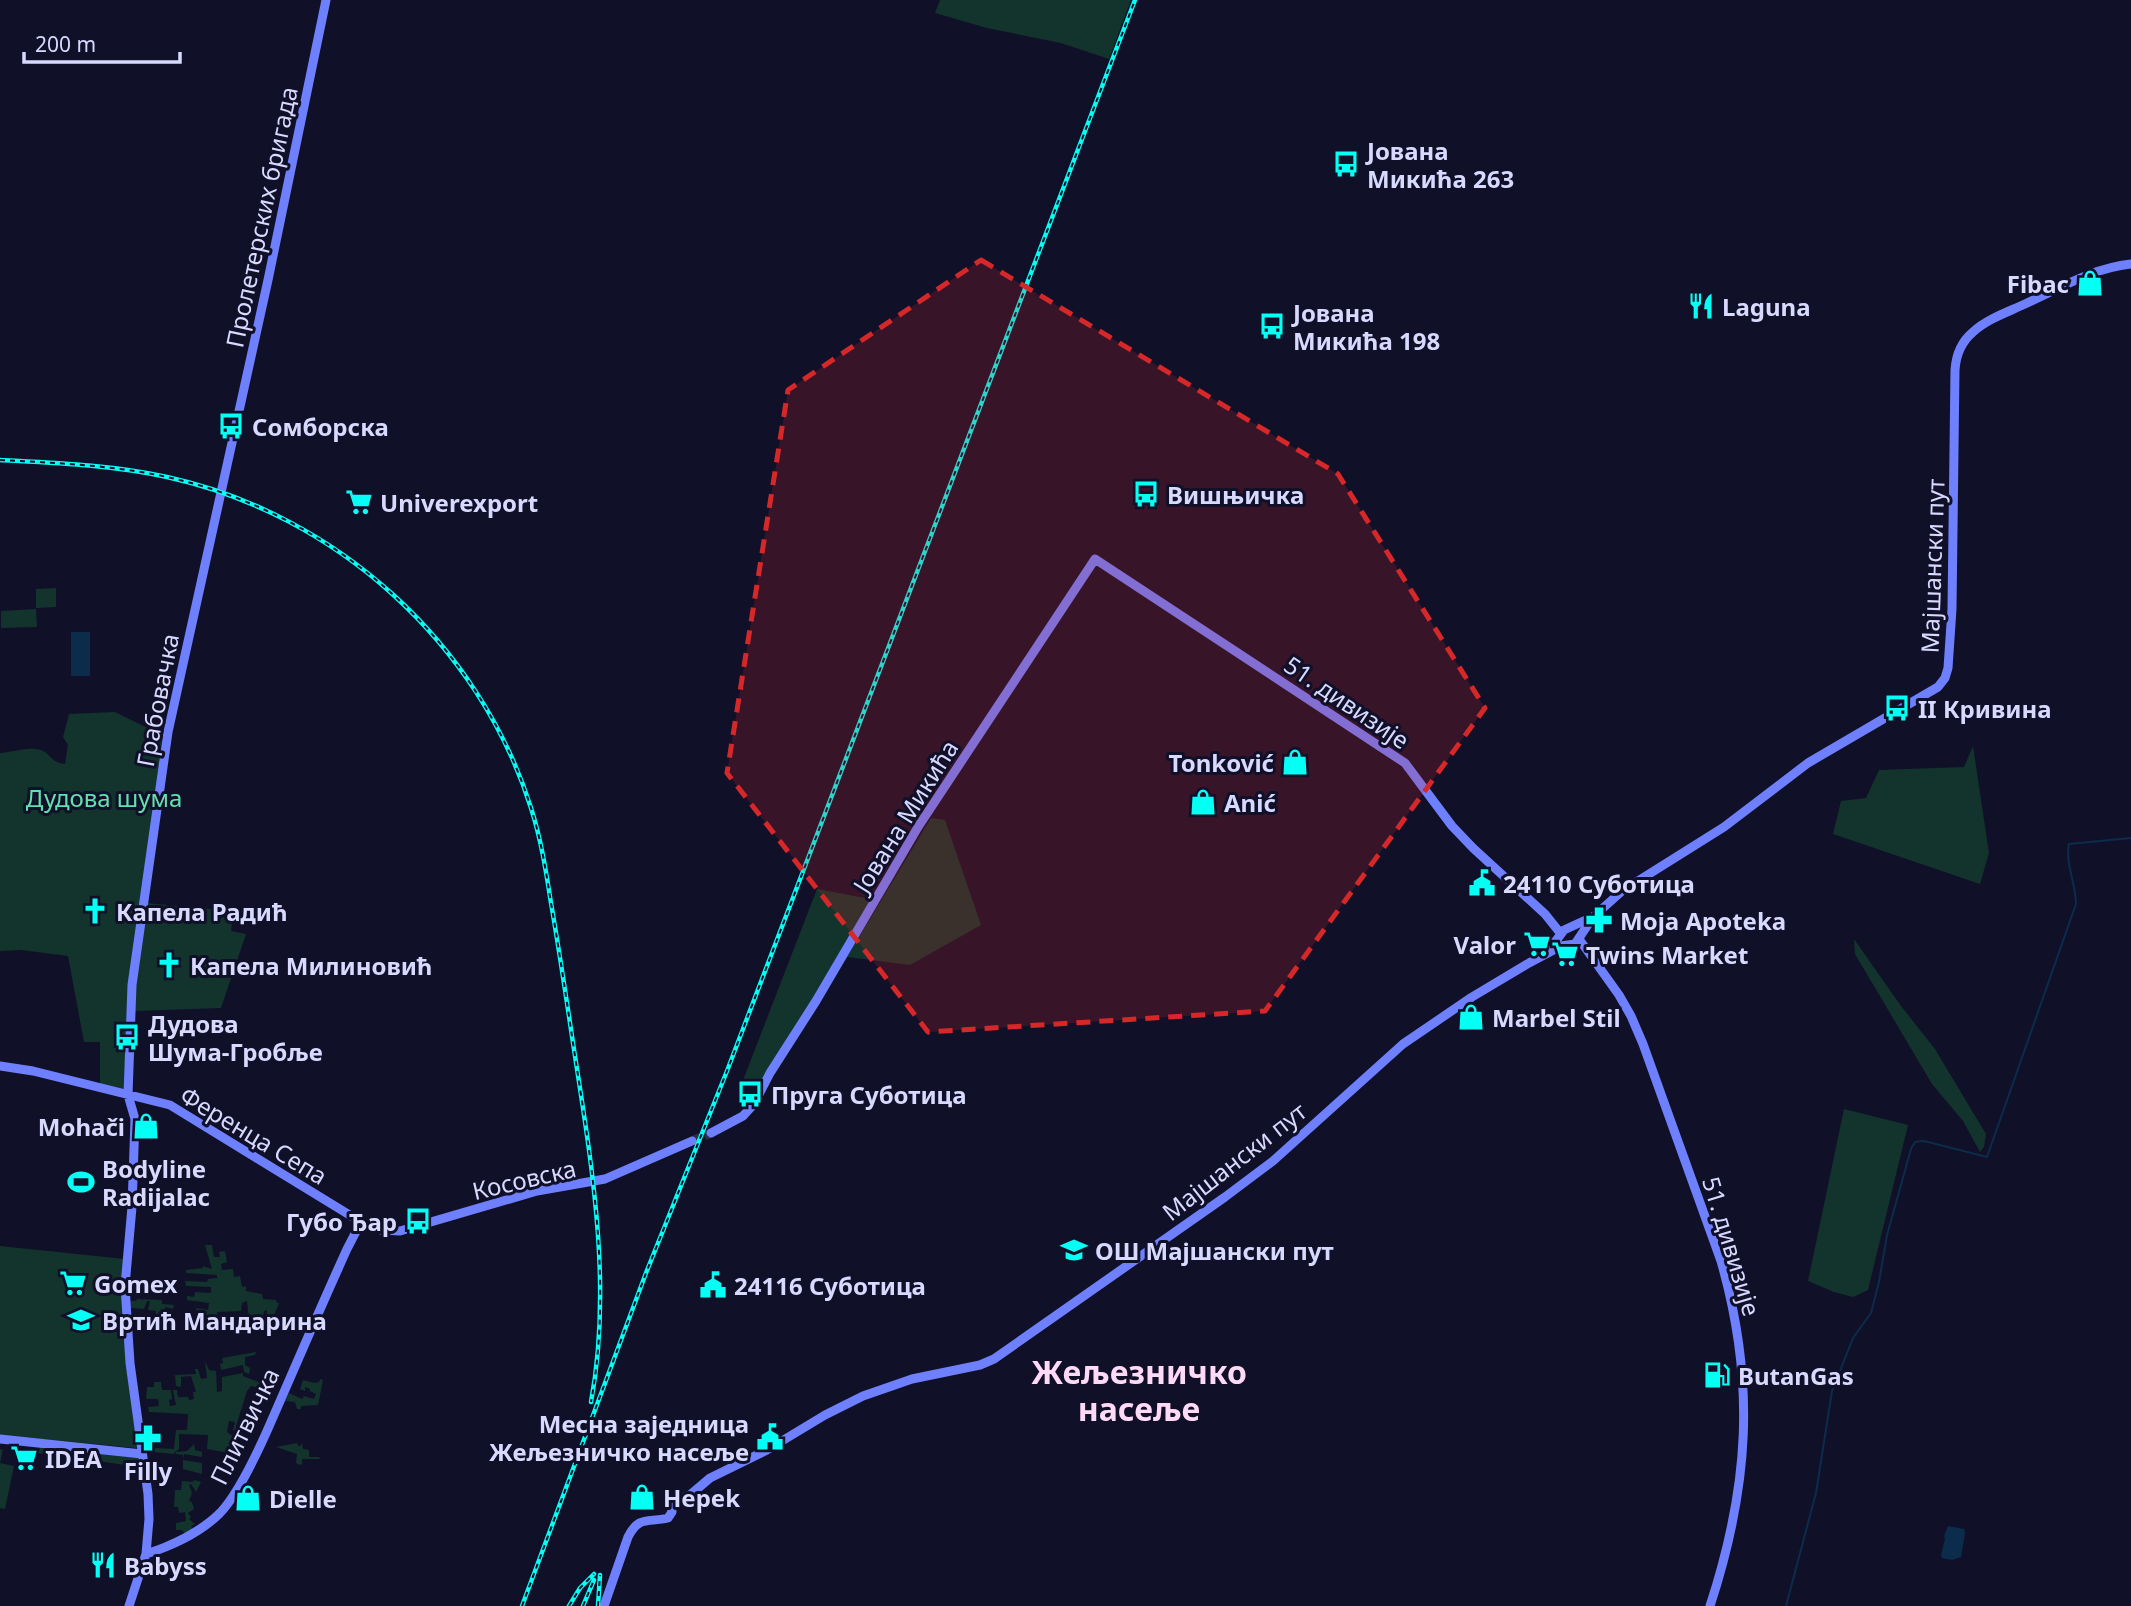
<svg xmlns="http://www.w3.org/2000/svg" width="2131" height="1606" font-family="'Noto Sans',sans-serif">
  <style>
    .green { fill: #13332d }
    .water { fill: #0c2c4c }
    .lines { fill: none; stroke-linecap: round; stroke-linejoin: round }
    .stream { stroke: #0c2c4c; stroke-width: 2 }
    .secondary-tunnel { stroke: #2f2e49; stroke-width: 9; stroke-dasharray: 9 4.5; stroke-linecap: butt }
    .secondary { stroke: #6f80ff; stroke-width: 9 }
    .rail-casing { stroke: #04fff5; stroke-width: 4.5 }
    .rail { stroke: #111029; stroke-width: 2; stroke-dasharray: 5; stroke-linecap: butt }
    .marked { fill: #d62828; fill-opacity: 0.2; stroke: #d62828; stroke-width: 5; stroke-dasharray: 14 9; stroke-linejoin: round }
    .labels { text-anchor: middle; dominant-baseline: central; stroke-width: 6; stroke-linejoin: round; paint-order: stroke }
    .poi-label { font-size: 24px; font-weight: bold; fill: #d8d9ff; stroke: #111029; text-anchor: start }
    .street-label { font-size: 24px; fill: #d8d9ff; stroke: #111029 }
    .park-label { font-size: 24px; fill: #62e1af; stroke: #111029 }
    .district-label { font-size: 32px; font-weight: bold; fill: #ffdaf7; stroke: #111029 }
  </style>
  <rect width="100%" height="100%" fill="#111029"/>
  <!-- green -->
  <path class="green" d="M940,0H1131L1109,59L1061,43L987,28L935,13Z
    M56,588V607L36,608V589Z
    M36,609L37,627L1,628V611Z
    M115,712L162,735L125,1092L100,1088V1042H84L68,956L21,950L0,951V753C12,752 29,746 41,750C51,754 50,762 65,764L68,745L63,737L69,714Z
    M1973,746L1989,853L1980,884L1833,834L1841,801L1866,798L1879,770L1964,767Z
    M931,818L945,820L981,925L910,965L847,957Z
    M817,889L876,900L809,1007L756,1088H740Z
    M146,903L220,910V914H233L231,931L246,934L221,1008L135,1011L136,984Z
    M1854,939L1901,1006L1935,1049L1986,1134L1984,1147L1980,1152L1963,1121L1932,1084L1855,954Z
    M1844,1109L1908,1125L1868,1290L1853,1297L1834,1292L1808,1281Z
    M205,1245H212L214,1257H220L219,1252L225,1251L227,1262L221,1264L222,1270L233,1269L234,1277L240,1276L242,1287L246,1286V1291L262,1294L263,1299L276,1300V1302L279,1303L275,1313L273,1338H267V1310L264,1311L262,1323L255,1329L250,1328L247,1301L242,1303L241,1311L217,1312V1315L197,1316L196,1308L208,1310L209,1303L187,1300V1296L194,1297L195,1292L211,1293V1287L186,1286L185,1281L207,1282L208,1279L217,1278V1275L186,1273V1270L203,1268V1266L212,1269Z
    M0,1246L125,1259L139,1446L136,1448L0,1435Z
    M137,1299L162,1300V1304L174,1305L173,1309L165,1307L164,1326L151,1324L150,1328H144L143,1324H139V1320H132L131,1317L155,1318L156,1311L148,1310L150,1301H147L144,1309L131,1308V1301H136Z
    M256,1352L255,1355L245,1357V1365L250,1368L249,1374L244,1372L243,1365L221,1370L220,1364L223,1363L222,1358Z
    M205,1361L209,1370L216,1371L217,1392L222,1391V1377L243,1373V1376L272,1387L270,1391L251,1386L247,1391L236,1426L237,1431L233,1430L235,1422L229,1421L227,1432L239,1441L234,1454L207,1449L208,1435L179,1434V1449L173,1454L154,1452L155,1448L174,1449L176,1430H187L188,1414L149,1412L148,1407L159,1406L158,1399H146L147,1387H154V1382H161L162,1390H171L172,1399L169,1400L170,1406L176,1405L173,1390H177L178,1397H188L189,1400L194,1399L193,1392H196L191,1376L181,1377V1387L176,1386L175,1375L196,1374L195,1369H198L201,1379L207,1378Z
    M320,1379L323,1380L318,1405L301,1406V1409H297L295,1402L285,1401L289,1393L302,1399L304,1396L314,1399L316,1394L310,1391V1389L305,1387V1391L300,1389L303,1380L315,1383L319,1382Z
    M297,1443L298,1446H300L302,1443L303,1449L309,1450V1457H319L320,1459H302V1464L299,1465L296,1463L297,1454L276,1447Z
    M194,1444L195,1450L202,1452V1457L184,1454L183,1460L202,1463V1474L183,1469V1455L176,1454V1452L187,1451Z
    M41,1446L140,1458L141,1467L37,1453V1449Z
    M0,1449L3,1450L0,1463L14,1466L5,1509L0,1508Z
    M194,1480L201,1482L196,1492L191,1484L189,1485L192,1493L189,1501L192,1502L194,1509L188,1513L191,1517L189,1519L195,1524L191,1526L193,1530L185,1534L182,1530H176V1523L186,1521L185,1512L179,1513L178,1507H174L175,1490H181L182,1481L193,1482Z"/>
  <!-- water -->
  <path class="water" d="M71,632H90V676H71Z
    M1948,1526L1964,1529L1965,1533L1961,1557L1952,1560L1942,1558L1941,1555L1945,1539L1944,1536Z"/>
  <g class="lines">
    <!-- stream -->
    <path class="stream" d="M1786,1606L1816,1493L1832,1391L1853,1338L1871,1313L1879,1282L1887,1235L1911,1149L1915,1142L1924,1141L1987,1157L2076,904C2076,884 2065,863 2069,844L2131,838"/>
    <!-- secondary-tunnel -->
    <path class="secondary-tunnel" d="M692,1141L711,1133"/>
    <!-- secondary -->
    <path class="secondary" d="M1579,939L1619,995L1631,1016L1643,1044L1721,1261C1756,1383 1749,1487 1710,1606
      M1549,950L1564,930L1588,919
      M0,1066L33,1071L170,1105L361,1222L381,1230L400,1231L537,1191L605,1179L692,1141
      M711,1133L743,1116L754,1104L770,1073L816,1001L918,827L1095,559L1405,763L1452,826L1473,848L1545,914L1561,934
      M0,1439L142,1454
      M146,1554C171,1546 201,1532 220,1513C240,1492 262,1443 274,1415C298,1360 322,1304 347,1249L361,1222
      M129,1606L146,1554L149,1519L148,1494L130,1363L125,1286L132,1207L135,1119L128,1095L132,985L168,732L268,280L326,0
      M604,1606L628,1537C639,1515 648,1523 668,1518L672,1512L671,1502L690,1495L710,1478L767,1450L825,1415L863,1396L912,1379L980,1365L994,1359L1225,1197L1273,1161L1403,1044L1472,997L1529,963L1561,946L1575,944L1593,917L1622,891L1724,827L1808,763L1938,687L1945,678L1948,668L1952,609L1955,370C1956,355 1961,342 1973,332C1987,319 2008,312 2025,304C2060,288 2093,268 2131,264"/>
    <!-- rail casing -->
    <g class="rail-casing">
      <path id="rail" d="M0,460C56,463 112,465 167,477C336,514 479,643 531,808C541,839 546,871 551,903C559,949 566,996 573,1043C591,1160 613,1284 591,1402
        M522,1606L646,1273L727,1071L1135,0
        M569,1606L580,1588L594,1574
        M583,1606L594,1580
        M598,1606L600,1575"/>
    </g>
    <!-- rail -->
    <use href="#rail" class="rail"/>
  </g>
  <!-- marked area -->
  <path class="marked" d="M981,260L1338,474L1485,708L1265,1011L928,1032L727,773L788,390Z"/>
  <!-- icons -->
  <defs>
    <g id="bus-bare" transform="scale(2.1)"><path d="M-5-6H5V4H4V6H2V4H-2V6H-4V4H-5ZM-3.5-4V0h7V-4ZM-3.5 1.2v1.5H-2V1.2ZM2 1.2v1.5H3.5V1.2Z" fill="#04fff5" stroke="#111029" stroke-width="2.5" paint-order="stroke"/></g>
    <g id="shop-bare" transform="scale(2.1)"><path d="M-5-2.5h2.3a2.7 3.5 0 0 1 5.4 0H5L5.5 6h-11ZM-1.5-2.5h3a1.5 2.3 0 0 0-3 0Z" fill="#04fff5" stroke="#111029" stroke-width="2.5" paint-order="stroke"/></g>
    <g id="restaurant-bare" transform="scale(2.1)"><path d="M-5-6h1v4h1v-4h1v4h1v-4h1v5L-1.5 .5V6h-2V.5L-5-1ZM5-6V6H3V1.5H1.5Q1.5-4 5-6Z" fill="#04fff5" stroke="#111029" stroke-width="2.5" paint-order="stroke"/></g>
    <g id="supermarket-bare" transform="scale(2.1)"><path d="M-6-5.5h2.5l.6 2H6L4.5 2H-2.5L-4.4-4H-6ZM-1.5 3.2a1.3 1.3 0 1 0 .1 0ZM3 3.2a1.3 1.3 0 1 0 .1 0Z" fill="#04fff5" stroke="#111029" stroke-width="2.5" paint-order="stroke"/></g>
    <g id="civic-bare" transform="scale(2.1)"><path d="M-.6-6.5H3V-4.5H.6V-3L4-1V1h2V6H-6V1h2V-1L-.6-3ZM-1.2 2.5V6h2.4V2.5Z" fill="#04fff5" stroke="#111029" stroke-width="2.5" paint-order="stroke"/></g>
    <g id="church-bare" transform="scale(2.1)"><path d="M-1.2-6h2.4v3.5h3.3v2.4h-3.3V6h-2.4V-.1h-3.3v-2.4h3.3Z" fill="#04fff5" stroke="#111029" stroke-width="2.5" paint-order="stroke"/></g>
    <g id="pharmacy-bare" transform="scale(2.1)"><path d="M-2-6h4v4h4v4h-4v4h-4v-4h-4v-4h4Z" fill="#04fff5" stroke="#111029" stroke-width="2.5" paint-order="stroke"/></g>
    <g id="stadium-bare" transform="scale(2.1)"><path d="M0-5a6.5 5 0 1 0 0 10a6.5 5 0 1 0 0-10ZM-3.5-1.8h7v3.6h-7Z" fill="#04fff5" stroke="#111029" stroke-width="2.5" paint-order="stroke"/></g>
    <g id="school-bare" transform="scale(2.1)"><path d="M0-5L7-2L0 1L-7-2ZM-4 1L0 2.5L4 1V4Q0 6-4 4Z" fill="#04fff5" stroke="#111029" stroke-width="2.5" paint-order="stroke"/></g>
    <g id="fuel-bare" transform="scale(2.1)"><path d="M-5.5-6h7V0h2V4h1.3V-2.5L3-4.5l.8-.8L6-3V5H2.5V1h-1V6h-7ZM-4.2-4.7v3.2H.2V-4.7Z" fill="#04fff5" stroke="#111029" stroke-width="2.5" paint-order="stroke"/></g>
  </defs>
  <g fill-rule="evenodd">
    <use href="#bus-bare" x="1346" y="164"/>
    <use href="#shop-bare" x="2090" y="283"/>
    <use href="#restaurant-bare" x="1701" y="306"/>
    <use href="#bus-bare" x="1272" y="326"/>
    <use href="#bus-bare" x="231" y="426"/>
    <use href="#bus-bare" x="1146" y="494"/>
    <use href="#supermarket-bare" x="359" y="502"/>
    <use href="#bus-bare" x="1897" y="708"/>
    <use href="#shop-bare" x="1295" y="762"/>
    <use href="#shop-bare" x="1203" y="802"/>
    <use href="#civic-bare" x="1482" y="883"/>
    <use href="#church-bare" x="95" y="911"/>
    <use href="#pharmacy-bare" x="1599" y="920"/>
    <use href="#supermarket-bare" x="1537" y="944"/>
    <use href="#supermarket-bare" x="1565" y="954"/>
    <use href="#church-bare" x="169" y="965"/>
    <use href="#shop-bare" x="1471" y="1017"/>
    <use href="#bus-bare" x="127" y="1037"/>
    <use href="#bus-bare" x="750" y="1094"/>
    <use href="#shop-bare" x="146" y="1126"/>
    <use href="#stadium-bare" x="81" y="1182"/>
    <use href="#bus-bare" x="418" y="1221"/>
    <use href="#school-bare" x="1074" y="1250"/>
    <use href="#supermarket-bare" x="73" y="1283"/>
    <use href="#civic-bare" x="713" y="1285"/>
    <use href="#school-bare" x="81" y="1320"/>
    <use href="#fuel-bare" x="1717" y="1375"/>
    <use href="#civic-bare" x="770" y="1437"/>
    <use href="#pharmacy-bare" x="148" y="1438"/>
    <use href="#supermarket-bare" x="24" y="1458"/>
    <use href="#shop-bare" x="642" y="1497"/>
    <use href="#shop-bare" x="248" y="1498"/>
    <use href="#restaurant-bare" x="103" y="1565"/>
  </g>
  <g class="labels">
    <!-- poi labels -->
    <g class="poi-label">
      <text x="1367" y="150">Јована<tspan x="1367" dy="28">Микића 263</tspan></text>
      <text x="2069" y="283" text-anchor="end">Fibac</text>
      <text x="1722" y="306">Laguna</text>
      <text x="1293" y="312">Јована<tspan x="1293" dy="28">Микића 198</tspan></text>
      <text x="252" y="426">Сомборска</text>
      <text x="1167" y="494">Вишњичка</text>
      <text x="380" y="502">Univerexport</text>
      <text x="1918" y="708">II Кривина</text>
      <text x="1274" y="762" text-anchor="end">Tonković</text>
      <text x="1224" y="802">Anić</text>
      <text x="1503" y="883">24110 Суботица</text>
      <text x="116" y="911">Капела Радић</text>
      <text x="1620" y="920">Moja Apoteka</text>
      <text x="1516" y="944" text-anchor="end">Valor</text>
      <text x="1586" y="954">Twins Market</text>
      <text x="190" y="965">Капела Милиновић</text>
      <text x="1492" y="1017">Marbel Stil</text>
      <text x="148" y="1023">Дудова<tspan x="148" dy="28">Шума-Гробље</tspan></text>
      <text x="771" y="1094">Пруга Суботица</text>
      <text x="125" y="1126" text-anchor="end">Mohači</text>
      <text x="102" y="1168">Bodyline<tspan x="102" dy="28">Radijalac</tspan></text>
      <text x="397" y="1221" text-anchor="end">Губо Ђар</text>
      <text x="1095" y="1250">ОШ Мајшански пут</text>
      <text x="94" y="1283">Gomex</text>
      <text x="734" y="1285">24116 Суботица</text>
      <text x="102" y="1320">Вртић Мандарина</text>
      <text x="1738" y="1375">ButanGas</text>
      <text x="749" y="1423" text-anchor="end">Месна заједница<tspan x="749" dy="28">Жељезничко насеље</tspan></text>
      <text x="45" y="1458">IDEA</text>
      <text x="148" y="1470" text-anchor="middle">Filly</text>
      <text x="663" y="1497">Hepek</text>
      <text x="269" y="1498">Dielle</text>
      <text x="124" y="1565">Babyss</text>
    </g>
    <!-- street labels -->
    <g class="street-label">
      <text transform="translate(261 217) rotate(-78)">Пролетерских бригада</text>
      <text transform="translate(1932 566) rotate(-88)">Мајшански пут</text>
      <text transform="translate(157 700) rotate(-79)">Грабовачка</text>
      <text transform="translate(1347 702) rotate(34)">51. дивизије</text>
      <text transform="translate(905 816) rotate(-58)">Јована Микића</text>
      <text transform="translate(254 1135) rotate(31)">Ференца Сепа</text>
      <text transform="translate(1234 1161) rotate(-38)">Мајшански пут</text>
      <text transform="translate(524 1179) rotate(-13)">Косовска</text>
      <text transform="translate(1732 1246) rotate(73)">51. дивизије</text>
      <text transform="translate(244 1426) rotate(-64)">Плитвичка</text>
    </g>
    <!-- park labels -->
    <g class="park-label">
      <text x="104" y="797">Дудова шума</text>
    </g>
    <!-- district labels -->
    <g class="district-label">
      <text x="1139" y="1371">Жељезничко<tspan x="1139" dy="37">насеље</tspan></text>
    </g>
  </g>
  <!-- scale -->
  <path d="M24 52v10h156v-10" fill="none" stroke="#d8d9ff" stroke-width="3.5"/>
  <text x="35" y="52" font-size="21" fill="#d8d9ff" stroke="#111029" stroke-width="5" paint-order="stroke">200 m</text>
</svg>
